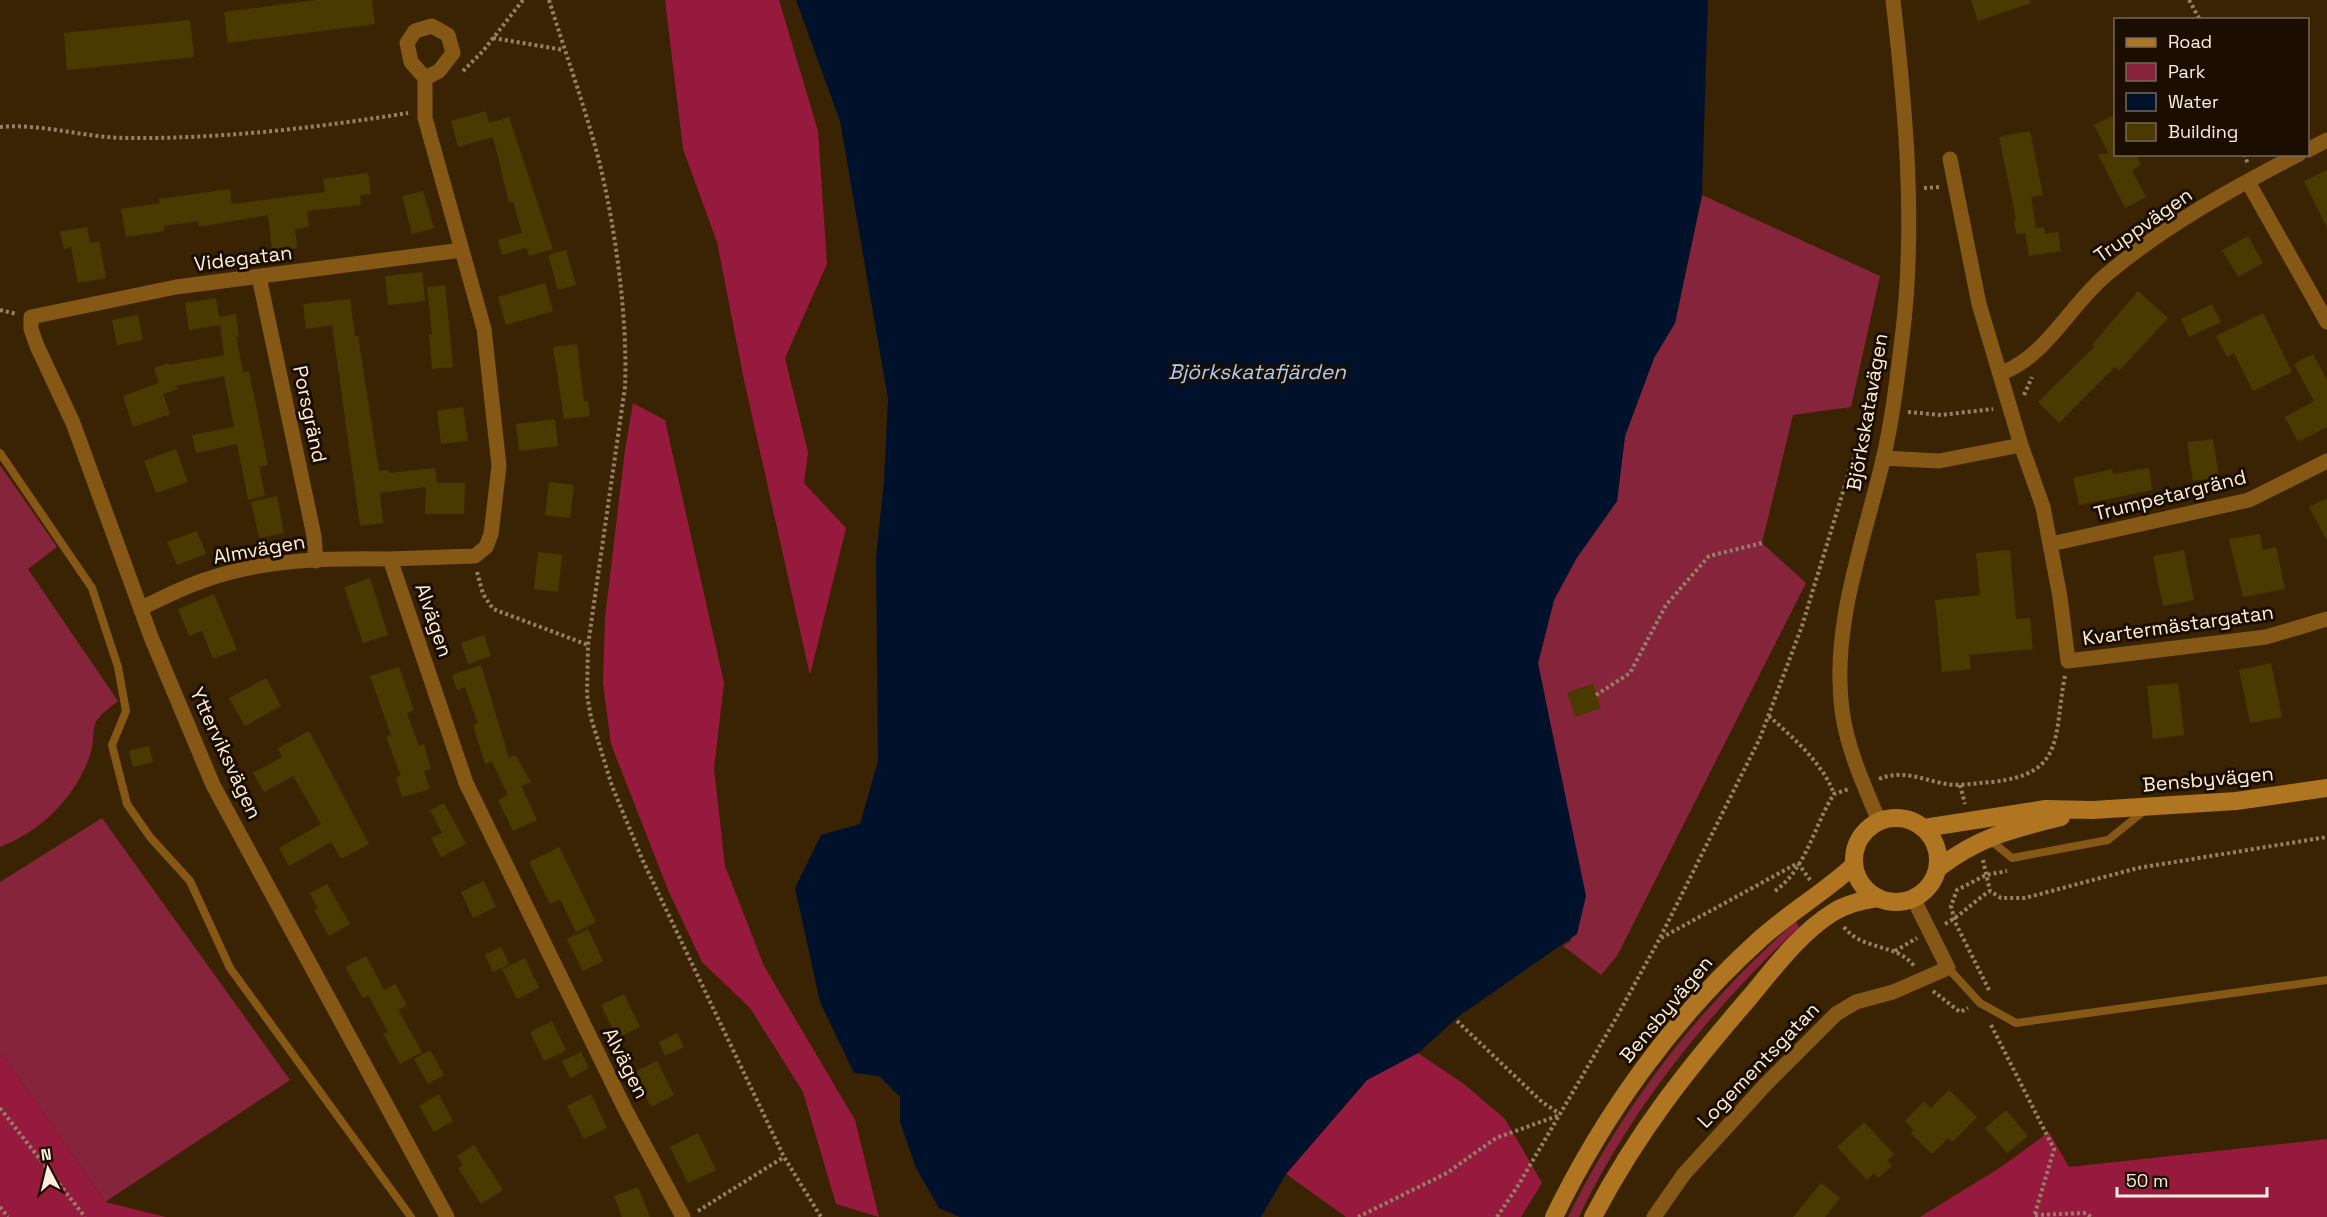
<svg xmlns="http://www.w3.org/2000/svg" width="2327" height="1217" font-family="'Space Grotesk',sans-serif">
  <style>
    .green { fill: #86243b }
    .forest { fill: #961a3d }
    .water { fill: #00112c }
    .building { fill: #4a3a00 }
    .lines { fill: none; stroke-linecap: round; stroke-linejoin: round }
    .path { stroke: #948066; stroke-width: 4; stroke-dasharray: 3 3; stroke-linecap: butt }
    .lane { stroke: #855815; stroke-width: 8 }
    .street { stroke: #855815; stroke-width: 15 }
    .secondary { stroke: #af7521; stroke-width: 18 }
    .labels { text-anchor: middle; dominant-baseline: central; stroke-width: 6; stroke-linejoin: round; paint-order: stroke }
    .street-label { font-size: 20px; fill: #feeedc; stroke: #1b0e01 }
    .water-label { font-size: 21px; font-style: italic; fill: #a5cefa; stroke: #1b0e01 }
  </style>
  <rect width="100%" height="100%" fill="#3a2302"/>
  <!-- green -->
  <path class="green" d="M1702,195L1880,276L1851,407L1793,415L1762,543L1806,583L1617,956L1601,975L1563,946L1571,941L1562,792L1538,663L1554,600L1576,559L1617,501L1625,436L1654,358L1675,323Z
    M0,465L57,547L28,569L118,701C112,706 102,713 97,720C92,728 94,742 91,752C77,796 42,831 0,847Z
    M102,818L290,1080L105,1202L0,1051V882Z
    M1796,921L1799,927C1711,1010 1632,1106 1579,1217H1568C1624,1103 1701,1005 1796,921Z"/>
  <!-- forest -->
  <path class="forest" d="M665,0H779L818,131L827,264L785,358L808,452L804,483L846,528L810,675L744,380L717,242L683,149Z
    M633,403L665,420L724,683L714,769L725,866L764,966L855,1120L879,1217L836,1204L803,1092L750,1008L702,962L668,890L611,744L603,684L605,618L625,450Z
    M0,1051L105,1202L166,1217H0Z
    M1418,1053L1464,1084L1505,1119L1542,1183L1521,1217H1346L1286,1174L1367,1080Z
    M2049,1132L2069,1167L2327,1139V1217H1920L2001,1167Z"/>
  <!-- water -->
  <path class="water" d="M796,0H1708L1702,195L1675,323L1654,358L1625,436L1617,501L1576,559L1554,600L1538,663L1586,896L1577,934L1459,1016L1418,1053L1367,1080L1286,1174L1261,1217H960L939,1208L916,1168L900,1122V1097L879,1076L854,1073L820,1002L795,888L821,835L860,824L878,761L876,558L884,482L888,399L840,121Z"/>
  <!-- building -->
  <path class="building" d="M317,0H372L375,24L228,43L224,12Z
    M1971,0H2030L2031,3L1978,21Z
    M190,20L194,57L67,70L64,33Z
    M486,111L489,123L509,117L553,249L529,256L526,248L502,255L498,240L522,233L513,202L509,203L493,137L458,147L451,121Z
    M2115,115V154H2136L2141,165L2132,170L2146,197L2125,208L2098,154H2109L2094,125Z
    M2030,131L2043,195L2031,197L2036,228L2044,227L2045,234L2058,232L2061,251L2029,256L2025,233L2016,234L2014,219H2016L1999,137Z
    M2327,170V228L2304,181Z
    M368,173L371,194L360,195L361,205L307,211L309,227L295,229L297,248L272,252L268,215L199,227L198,221L164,226V231L126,237L121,209L160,203L159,199L230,189L232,204L325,192L323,179Z
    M423,191L434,228L412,234L402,196Z
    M87,227L90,243L99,242L106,278L78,283L71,247L64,249L60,232Z
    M2248,236L2263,263L2238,277L2222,250Z
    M566,250L576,285L558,290L548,255Z
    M422,272L425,301L388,305L385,276Z
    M545,283L553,311L506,325L498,297Z
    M445,285L453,367L432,369L429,335H432L427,287Z
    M2138,291L2168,318L2119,371L2115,367L2059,423L2038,402L2094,347L2092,345Z
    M216,298L219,317L236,314L239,337H236L243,372L249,371L268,465L259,467L265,496L248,500L237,444L196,453L192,435L234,427L224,376L176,386L178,389L163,394L162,391L170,414L133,427L123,396L159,383L154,368L168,363L169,365L224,355L220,325L189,330L185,303Z
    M350,299L355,336H358L379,471L388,470L389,473L435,468L437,483H465L464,514H425L426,487L380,493L383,523L360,526L332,325L306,329L303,304Z
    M2212,304L2221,322L2189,337L2181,319Z
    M2263,313L2292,372L2253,391L2234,353L2227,357L2216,336Z
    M138,315L143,340L117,345L112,320Z
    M577,344L584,401H588L590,416L564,419L553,347Z
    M2313,354L2327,380V427L2298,442L2285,417L2314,401L2294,364Z
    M463,407L468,441L441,444L437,411Z
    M555,419L558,446L519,451L516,424Z
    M2213,439L2219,477L2193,481L2187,442Z
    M176,449L188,482L156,493L144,461Z
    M2149,468L2152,490L2079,505L2073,478L2112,469L2113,474Z
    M549,482L574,485L570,518L545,515Z
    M277,496L284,533L259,538L251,502Z
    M2327,498V541L2309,507Z
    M197,531L206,554L177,565L167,542Z
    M2260,534L2263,550L2276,547L2285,589L2243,597L2229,539Z
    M2010,550L2016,619L2030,618L2033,649L1969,655L1971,669L1942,672L1935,600L1980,595L1976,553Z
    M2184,550L2194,600L2163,606L2153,556Z
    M538,552L562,555L558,592L534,589Z
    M370,578L388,635L363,643L344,587Z
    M214,594L237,650L213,659L202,631L189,636L178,609Z
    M484,635L491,656L468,664L461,643Z
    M2271,663L2282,717L2250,723L2239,670Z
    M481,665L509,758L515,755L531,782L521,786L537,820L513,831L498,800L508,795L492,762L485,764L473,725L478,724L465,687L457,690L452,675Z
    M399,667L414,710L407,713L419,746L424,744L431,769L424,771L430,789L402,797L396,777L401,776L386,737L391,735L370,676Z
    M266,678L281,706L245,726L229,698Z
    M2178,683L2184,735L2153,739L2147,686Z
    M1593,684L1601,708L1575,717L1567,692Z
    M309,731L369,844L341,859L331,842L289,866L279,848L321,824L293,776L264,792L253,773L282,757L278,748Z
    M149,746L153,762L133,767L129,751Z
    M444,803L466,844L441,857L431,838L442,833L430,810Z
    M559,847L596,922L576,932L560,899L550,904L529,862Z
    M484,881L496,907L473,918L461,892Z
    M327,884L350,924L329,936L314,910L318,908L310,893Z
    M588,929L603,961L583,971L567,939Z
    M501,947L509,964L493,972L485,955Z
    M366,956L384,990L395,984L407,1005L398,1010L422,1052L400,1064L383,1034L388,1032L368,995L363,998L345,967Z
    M525,958L539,988L517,999L502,969Z
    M624,994L640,1027L617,1038L601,1005Z
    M552,1021L566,1050L544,1061L530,1032Z
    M677,1033L684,1047L665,1056L659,1042Z
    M430,1050L444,1075L428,1084L414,1059Z
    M581,1052L589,1068L570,1078L562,1061Z
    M657,1061L674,1095L651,1107L634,1072Z
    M1949,1090L1977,1117L1952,1142L1948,1138L1932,1154L1910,1133L1914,1130L1905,1121L1924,1101L1931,1108Z
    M439,1094L453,1121L434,1132L419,1106Z
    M591,1094L607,1128L584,1139L567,1106Z
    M2006,1110L2028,1136L2007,1153L1985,1128Z
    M1864,1122L1894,1154L1887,1161L1892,1166L1878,1178L1874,1173L1867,1180L1837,1147Z
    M698,1133L716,1170L688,1183L670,1147Z
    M474,1145L503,1190L481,1204L458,1168L463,1165L457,1156Z
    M1821,1183L1840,1198L1825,1217H1793Z
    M638,1187L650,1217H622L614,1196Z"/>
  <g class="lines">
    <!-- path -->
    <path class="path" d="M549,0C565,52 584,104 598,157C615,224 628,318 625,387L588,645L587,695L591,718L612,786L643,861L784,1157L821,1217
      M2189,0L2200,20
      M493,38L564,50
      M463,71L483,51L523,0
      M0,127C42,123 85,138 127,138C221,139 315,128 408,113
      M2244,154L2248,164
      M1924,188L1940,187
      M0,310L17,314
      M2024,395L2032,377
      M1908,412L1941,415L1993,409
      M477,572L483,594L493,609L588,645
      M1596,695L1630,673L1666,605L1709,556L1762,543
      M1769,716C1792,737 1823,763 1834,794
      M1879,779C1901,770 1919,778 1941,783C1957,787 1975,783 1992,782C2067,774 2053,735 2065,676
      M1960,785L1965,804
      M1983,860L1990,891L2001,898H2025L2138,868L2327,837
      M1798,863L1810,880
      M1775,891C1807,868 1814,825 1834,794L1849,789
      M1945,924C1962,915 1974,901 1990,891
      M1844,927C1862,951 1897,943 1914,966
      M1661,938L1796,864
      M1895,951L1917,938
      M1989,990L1955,922L1951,906L1957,890L1986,875L2007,871
      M1933,991L1960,1012L1968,1008
      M1457,1021L1542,1102L1560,1114
      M1991,1025L2054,1149L2034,1217
      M0,1108L85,1217
      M0,1207L8,1217
      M698,1211L784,1157
      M2035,1215L2086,1213L2091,1217
      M1358,1217L1447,1173L1496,1138L1560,1115
      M1497,1217L1519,1184L1615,1020L1660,938L1760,738L1802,626L1850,469L1872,417"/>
    <!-- lane -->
    <path class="lane" d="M0,453L92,588L118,667L126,711L112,745L127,804L150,837L190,881L230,968L411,1217
      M1989,839L2012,858L2108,840L2144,811
      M1948,968L1980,1003L2016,1023L2327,980"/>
    <!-- street -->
    <path class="street" d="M425,78L439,71L453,53L448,35L432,26L415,31L407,43L411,62L425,78V118L484,329L499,466L491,534L486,547L475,556L390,559L466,783L625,1109L683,1217
      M2308,150L2327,140
      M1950,159L1979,304L2021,445L2043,507L2060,597L2068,661L2266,637L2327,619
      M2248,182L2327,322
      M259,277L314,536L316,561
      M2001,373C2046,357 2070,305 2106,275C2164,226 2231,189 2299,154
      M1883,458L1939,461L2021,445
      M2051,544L2249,500L2327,461
      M141,608C163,598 185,586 208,579C265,559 331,558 390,559
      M1879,821C1864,785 1847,749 1842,710C1831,626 1864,541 1883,460C1892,421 1897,380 1902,339C1916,227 1906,112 1893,0
      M447,1217L213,785L151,637L73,423L37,346L31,329V317L176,287L462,250
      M1654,1217L1684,1174L1765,1085L1836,1014L1856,1002L1893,992L1948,968L1913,898"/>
    <!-- secondary -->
    <path class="secondary" d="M1854 860a42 42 0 1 1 84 0a42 42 0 1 1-84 0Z
      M1924,828L2046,809L2093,810L2236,801L2327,788
      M1937,869C1978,837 2012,829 2061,817
      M1554,1217C1604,1114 1673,1018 1758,941C1788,913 1824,893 1854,865
      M1593,1217C1638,1131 1686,1071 1749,998C1774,968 1799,934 1832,913C1846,904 1862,900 1879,898"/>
  </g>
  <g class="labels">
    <!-- street labels -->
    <g class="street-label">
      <text transform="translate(2143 225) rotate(-35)">Truppvägen</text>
      <text transform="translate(243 258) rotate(-7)">Videgatan</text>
      <text transform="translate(1867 412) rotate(-80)">Björkskatavägen</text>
      <text transform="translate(310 414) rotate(78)">Porsgränd</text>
      <text transform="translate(2170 495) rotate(-14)">Trumpetargränd</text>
      <text transform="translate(259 549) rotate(-10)">Almvägen</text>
      <text transform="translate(434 620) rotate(71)">Alvägen</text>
      <text transform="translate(2178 625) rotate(-8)">Kvartermästargatan</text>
      <text transform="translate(226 753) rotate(65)">Ytterviksvägen</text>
      <text transform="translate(2208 779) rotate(-5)">Bensbyvägen</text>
      <text transform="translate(1666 1009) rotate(-50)">Bensbyvägen</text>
      <text transform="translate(626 1063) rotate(63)">Alvägen</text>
      <text transform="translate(1758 1065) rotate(-46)">Logementsgatan</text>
    </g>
    <!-- water labels -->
    <g class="water-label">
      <text x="1257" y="371">Björkskatafjärden</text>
    </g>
  </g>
  <!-- legend -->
  <rect x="2114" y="18" width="195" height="138" fill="#1b0e01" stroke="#766859" stroke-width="1.5"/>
  <rect x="2126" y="38" width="30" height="9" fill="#af7521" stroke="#766859" stroke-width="1.5"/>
  <text x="2168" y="48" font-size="18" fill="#feeedc">Road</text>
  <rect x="2126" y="63" width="30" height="18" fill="#86243b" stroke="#766859" stroke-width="1.5"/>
  <text x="2168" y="78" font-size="18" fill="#feeedc">Park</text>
  <rect x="2126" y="93" width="30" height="18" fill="#00112c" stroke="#766859" stroke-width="1.5"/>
  <text x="2168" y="108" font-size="18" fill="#feeedc">Water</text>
  <rect x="2126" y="123" width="30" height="18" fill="#4a3a00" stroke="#766859" stroke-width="1.5"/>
  <text x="2168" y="138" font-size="18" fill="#feeedc">Building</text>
  <!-- north arrow -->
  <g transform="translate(48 1169) rotate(353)" stroke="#1b0e01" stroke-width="4.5" paint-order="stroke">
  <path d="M0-4.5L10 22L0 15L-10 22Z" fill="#feeedc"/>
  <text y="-9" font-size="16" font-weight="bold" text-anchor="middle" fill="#feeedc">N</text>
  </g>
  <!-- scale -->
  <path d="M2117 1187v9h150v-9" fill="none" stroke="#feeedc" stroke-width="3"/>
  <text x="2126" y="1187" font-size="18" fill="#feeedc" stroke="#1b0e01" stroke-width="4.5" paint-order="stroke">50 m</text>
</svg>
